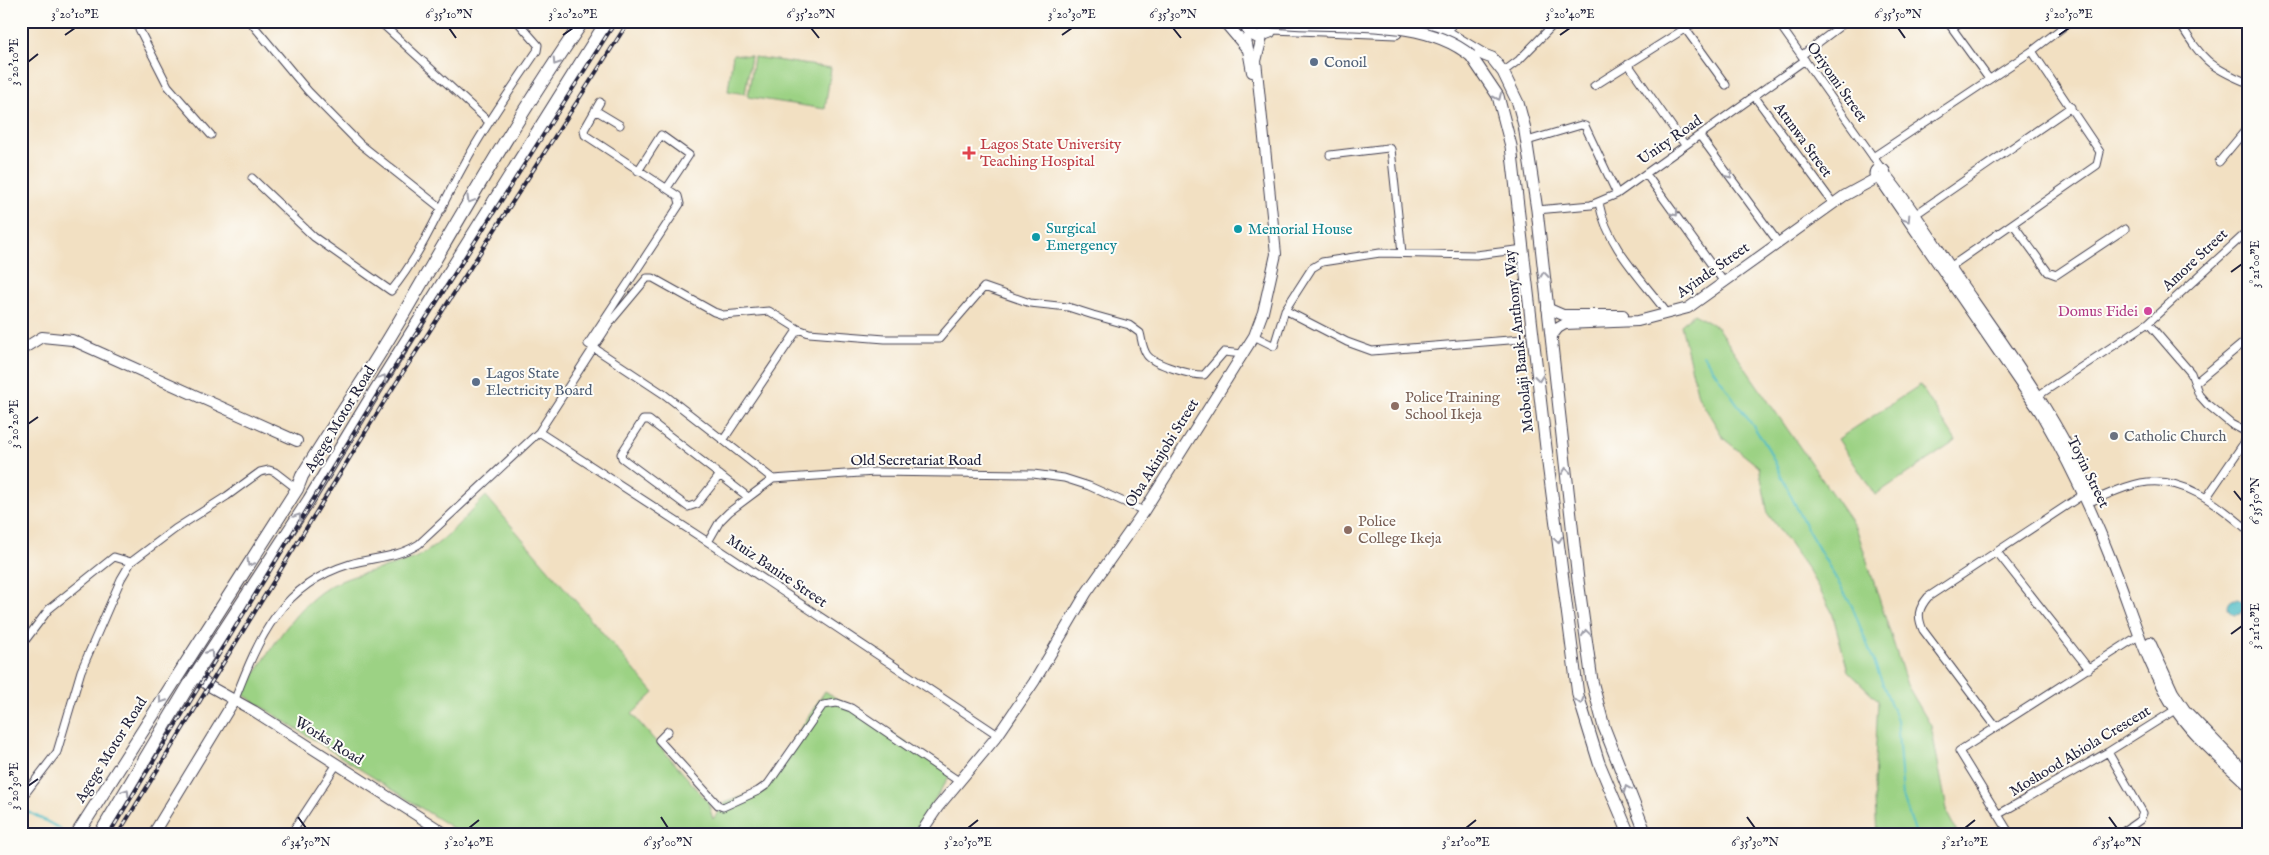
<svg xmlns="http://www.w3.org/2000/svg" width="2269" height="855" font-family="'IM FELL English',serif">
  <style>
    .green { fill: #9cd284; stroke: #5f7a60 }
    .water { fill: #4cbbc4; stroke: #376e80 }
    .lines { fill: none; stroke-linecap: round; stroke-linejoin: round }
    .stream { stroke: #4cbbc4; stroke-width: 2 }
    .street-casing { stroke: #413e4f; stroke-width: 9 }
    .secondary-casing { stroke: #413e4f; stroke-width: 12 }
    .primary-casing { stroke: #413e4f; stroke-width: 13 }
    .highway-casing { stroke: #413e4f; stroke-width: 14 }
    .street { stroke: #fff; stroke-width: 7 }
    .secondary { stroke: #fff; stroke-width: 10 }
    .primary { stroke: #fff; stroke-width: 11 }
    .highway { stroke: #fff; stroke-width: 12 }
    .rail-casing { stroke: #22223b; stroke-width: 4 }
    .rail { stroke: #fdfcf7; stroke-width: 2; stroke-dasharray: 5.5; stroke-linecap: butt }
    .primary-bridge-casing { stroke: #413e4f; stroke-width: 13; stroke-linecap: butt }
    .primary-bridge { stroke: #fff; stroke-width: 11 }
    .oneway { stroke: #9c9ca7 }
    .ticks { fill: none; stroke: #22223b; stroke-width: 2 }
    .service-dot { fill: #5c6f8a; stroke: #fdfcf7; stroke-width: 2 }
    .health-dot { fill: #e0444e; stroke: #fdfcf7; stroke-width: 2 }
    .culture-dot { fill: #0f9aa8; stroke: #fdfcf7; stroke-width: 2 }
    .hotel-dot { fill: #d1479c; stroke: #fdfcf7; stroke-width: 2 }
    .education-dot { fill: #8d6e63; stroke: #fdfcf7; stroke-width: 2 }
    .worship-dot { fill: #6b7280; stroke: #fdfcf7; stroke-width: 2 }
    .labels { text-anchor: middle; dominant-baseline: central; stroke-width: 4; stroke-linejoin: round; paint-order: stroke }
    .service-label { font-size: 15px; fill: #4e5e75; stroke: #fdfcf7; text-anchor: start }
    .street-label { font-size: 15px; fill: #22223b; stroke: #fdfcf7 }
    .health-label { font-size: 15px; fill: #be3a42; stroke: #fdfcf7; text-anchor: start }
    .culture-label { font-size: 15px; fill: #0d838f; stroke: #fdfcf7; text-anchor: start }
    .hotel-label { font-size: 15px; fill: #b23c85; stroke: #fdfcf7; text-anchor: end }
    .education-label { font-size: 15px; fill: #785e54; stroke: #fdfcf7; text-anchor: start }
    .worship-label { font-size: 15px; fill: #5b616d; stroke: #fdfcf7; text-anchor: start }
    .neatline { fill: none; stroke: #22223b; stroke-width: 2 }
    .ticks-label { font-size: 12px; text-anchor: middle; fill: #22223b }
  </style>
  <rect width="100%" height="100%" fill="#fdfcf7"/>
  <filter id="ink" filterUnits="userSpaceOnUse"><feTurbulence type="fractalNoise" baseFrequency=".02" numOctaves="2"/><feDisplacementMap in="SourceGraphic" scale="10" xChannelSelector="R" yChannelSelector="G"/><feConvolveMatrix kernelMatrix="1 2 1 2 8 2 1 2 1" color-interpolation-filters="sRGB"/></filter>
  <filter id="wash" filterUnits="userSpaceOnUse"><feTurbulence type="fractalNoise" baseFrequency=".0096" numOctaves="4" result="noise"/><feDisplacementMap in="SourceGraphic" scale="20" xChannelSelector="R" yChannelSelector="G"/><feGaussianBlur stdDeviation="1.12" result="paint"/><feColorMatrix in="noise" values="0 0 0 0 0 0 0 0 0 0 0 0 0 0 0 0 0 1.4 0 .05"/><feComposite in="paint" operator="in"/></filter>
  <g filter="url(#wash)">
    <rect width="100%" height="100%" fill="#f2e0c2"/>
    <!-- green -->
    <path class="green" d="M733,54L751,56L745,94L728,91Z
      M754,57L831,68L825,109L748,97Z
      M1694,314L1717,327L1857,530L1907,685L1931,726L1948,815L1958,834H1877L1874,784L1878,700L1848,671L1832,612L1807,568L1768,514L1759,467L1724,439L1698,396L1681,325Z
      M1920,385L1956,441L1875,495L1838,439Z
      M486,496L654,693L632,714L708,802L713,819L725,803L761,790L825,691L952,772L913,834H462L242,694C266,659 286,618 321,592C348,573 380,571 410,560C440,549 464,517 486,496Z"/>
    <!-- water -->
    <path class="water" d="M2228 607a8 8 0 1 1 16 0a8 8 0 1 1-16 0Z"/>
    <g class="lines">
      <!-- stream -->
      <path class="stream" d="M1703,355L1767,446L1806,527L1852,606L1897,720L1903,797L1916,834
        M23,809L61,829"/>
    </g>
  </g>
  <g filter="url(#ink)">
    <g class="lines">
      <!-- street casing -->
      <g class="street-casing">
        <path id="street" d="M135,21L168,86L211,135
          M254,21L253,25L308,91L359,143L442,209
          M379,21L489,122
          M1777,21L1881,168
          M1947,21L1989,79
          M2178,21C2202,58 2206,66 2248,83
          M1684,27L1726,85
          M1952,28L1962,21
          M1450,29L1452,21
          M1802,55L1847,21
          M1628,64L1685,145
          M1503,72L1519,60L1557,21
          M1594,86L1697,21
          M1755,97L1830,199
          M600,102L584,130L585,135L678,196L680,204L588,344L665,395L773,479
          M595,110L620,125
          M1700,136L1775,238
          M1527,141L1581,125L1585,126L1617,194
          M1330,155L1388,148L1391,149L1402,253
          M1873,157L2032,51L2071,21
          M2219,162L2248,127
          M638,171L661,135L689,155L667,188
          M1646,174L1721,278
          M252,178L314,237L391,291C423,252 440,207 465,163C486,124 512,88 537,51L538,45L517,21
          M1599,203C1607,245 1639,276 1664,309
          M1537,210L1591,205L1617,194L1805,60
          M1916,214L2071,107
          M2013,224L2048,272L2056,275L2125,229
          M1950,267L2097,165L2100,152L2032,51
          M1285,310L1347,342L1372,351L1522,339
          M2148,323L2191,373L2199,395L2207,404L2231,424L2248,433
          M1254,336L1274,346L1285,310L1312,268L1322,262L1380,253L1476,255L1524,249
          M2195,383L2248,339
          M2039,395L2148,323L2248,231
          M539,432L708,542L998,735
          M724,439L798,329L809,333L885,339H939L984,287L1030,303L1068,307L1093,315L1129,325L1140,333C1142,340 1142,348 1147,355C1153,364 1193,376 1204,375L1224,352L1243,354
          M720,475L697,504L688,507L622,458L621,454L643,420H649L748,497
          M2207,497L2248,437
          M2094,500C2109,494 2125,486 2141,483C2183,475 2219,505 2248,530
          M708,542L720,521L729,512L773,479L875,472L1033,474L1064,478L1089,486L1144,511
          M1997,552L2089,669
          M21,646L49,609L114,557L131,562
          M235,699C259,637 281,585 350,564C374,557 397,558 419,544L539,432L611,321L647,278H653L714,312L723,315L769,311L798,329
          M1996,727L1923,630C1917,616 1918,609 1928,597L2084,494
          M668,731L659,740L718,805L723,807L758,791L768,784L823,705L837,703L851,708L960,782
          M2108,752L2143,813L2140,820L2120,834
          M21,799L57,752L81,671L121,579L131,562L175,529L227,496L260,472L269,470L275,472L297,489
          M1999,814L2108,752L2175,710
          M291,834L337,764
          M1055,834H1062
          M2010,834L1959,751L2140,635"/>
      </g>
      <!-- secondary casing -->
      <g class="secondary-casing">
        <path id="secondary" d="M1246,39L1252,72
          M1874.5 174a5.5 5.5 0 1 1 11 0a5.5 5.5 0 1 1-11 0Z
          M1885,174C1913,208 1936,246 1961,283C2010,353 2059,420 2093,499
          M1880,179L2040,412C2068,460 2092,510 2112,562C2132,611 2146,667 2177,712C2196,739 2224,762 2248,785
          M1547,308L1563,315H1623
          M1551,337L1558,328L1565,324L1638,321L1688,308L1844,196L1877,178
          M21,350L42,337L72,340L297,441
          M2150,642L2173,692L2185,710L2248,775
          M195,675L209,686L254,711L446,834
          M153,834L235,699
          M920,834L938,807L998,735L1034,682L1087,592L1144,511L1254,336L1263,312L1276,254L1256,61L1262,37"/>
      </g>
      <!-- primary casing -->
      <g class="primary-casing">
        <path id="primary" d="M1224,21L1246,47
          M1244,21L1249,33L1257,37L1270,32L1274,21
          M1393,21L1443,30L1484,55L1492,58L1503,72L1518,103L1524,125L1537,210L1578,580L1592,681L1604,727L1646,834
          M1273,28L1396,33
          M1471,56L1498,96L1511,146L1546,448L1578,695L1599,763L1629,834"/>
      </g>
      <!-- highway casing -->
      <g class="highway-casing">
        <path id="highway" d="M77,834L297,489L302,476C333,425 367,376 397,325C457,223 515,119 583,21
          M100,834L195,675L309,500L375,391L607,21"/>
      </g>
      <!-- street -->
      <use href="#street" class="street"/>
      <!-- secondary -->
      <use href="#secondary" class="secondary"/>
      <!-- primary -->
      <use href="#primary" class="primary"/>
      <!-- highway -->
      <use href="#highway" class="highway"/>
      <!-- rail casing -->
      <g class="rail-casing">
        <path id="rail" d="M109,834L377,395L616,21
          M118,834L384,402L629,21"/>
      </g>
      <!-- rail -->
      <use href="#rail" class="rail"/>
      <!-- primary-bridge casing -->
      <g class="primary-bridge-casing">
        <path id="primary-bridge" d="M1266,21C1331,30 1419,13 1471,56"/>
      </g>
      <!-- primary-bridge -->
      <use href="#primary-bridge" class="primary-bridge"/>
    </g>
    <!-- one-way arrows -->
    <defs><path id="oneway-chevron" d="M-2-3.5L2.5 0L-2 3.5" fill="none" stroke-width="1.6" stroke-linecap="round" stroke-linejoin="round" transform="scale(1.25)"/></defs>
    <g class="oneway">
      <use href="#oneway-chevron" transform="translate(556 62) rotate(123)"/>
      <use href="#oneway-chevron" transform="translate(1498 97) rotate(66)"/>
      <use href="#oneway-chevron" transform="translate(1729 175) rotate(53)"/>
      <use href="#oneway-chevron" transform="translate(470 200) rotate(121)"/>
      <use href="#oneway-chevron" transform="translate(1675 213) rotate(54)"/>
      <use href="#oneway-chevron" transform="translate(1907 219) rotate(57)"/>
      <use href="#oneway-chevron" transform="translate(1544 275) rotate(-96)"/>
      <use href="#oneway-chevron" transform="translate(383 378) rotate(-57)"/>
      <use href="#oneway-chevron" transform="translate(1539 378) rotate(84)"/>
      <use href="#oneway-chevron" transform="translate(1566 471) rotate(-97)"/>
      <use href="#oneway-chevron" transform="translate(298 517) rotate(-57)"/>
      <use href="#oneway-chevron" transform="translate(1558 540) rotate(83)"/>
      <use href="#oneway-chevron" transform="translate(250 563) rotate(122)"/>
      <use href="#oneway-chevron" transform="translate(1586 633) rotate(-98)"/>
      <use href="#oneway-chevron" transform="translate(210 653) rotate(-57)"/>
      <use href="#oneway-chevron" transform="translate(162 700) rotate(123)"/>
      <use href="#oneway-chevron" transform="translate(1580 701) rotate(76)"/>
      <use href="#oneway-chevron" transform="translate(1627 789) rotate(-112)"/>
      <use href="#oneway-chevron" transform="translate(126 792) rotate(-58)"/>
    </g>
  </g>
  <!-- ticks -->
  <path class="ticks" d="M449,28L456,38M811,28L819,38M1173,28L1181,38M1898,28L1905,38M65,35L75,28M563,35L573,28M1062,35L1072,28M1560,35L1570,28M2059,35L2069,28M28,62L38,54M2231,272L2242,264M28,424L38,417M2234,491L2242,501M2231,634L2242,626M28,786L38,779M298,817L306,828M661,817L668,828M1747,817L1755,828M2109,817L2117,828M469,828L479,820M968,828L978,820M1466,828L1476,820M1965,828L1975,820"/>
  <!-- markers -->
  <g class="service-dot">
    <circle cx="1314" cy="62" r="5"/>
    <circle cx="476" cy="382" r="5"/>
  </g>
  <path class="health-dot" d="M966.5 145.5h5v5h5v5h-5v5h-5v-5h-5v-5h5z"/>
  <g class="culture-dot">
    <circle cx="1238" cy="229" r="5"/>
    <circle cx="1036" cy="237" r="5"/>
  </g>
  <circle class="hotel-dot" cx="2148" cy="311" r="5"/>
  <g class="education-dot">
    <circle cx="1395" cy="406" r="5"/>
    <circle cx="1348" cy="530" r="5"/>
  </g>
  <circle class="worship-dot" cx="2114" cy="436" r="5"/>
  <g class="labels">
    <!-- service labels -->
    <g class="service-label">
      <text x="1324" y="62">Conoil</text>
      <text x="486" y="373">Lagos State<tspan x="486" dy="17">Electricity Board</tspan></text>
    </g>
    <!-- street labels -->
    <g class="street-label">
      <text transform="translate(1837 82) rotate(55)">Oriyomi Street</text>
      <text transform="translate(1670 140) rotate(-35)">Unity Road</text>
      <text transform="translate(1803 140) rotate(54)">Atunwa Street</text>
      <text transform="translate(2195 260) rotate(-43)">Amore Street</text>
      <text transform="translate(1713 270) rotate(-35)">Ayinde Street</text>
      <text transform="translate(1519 341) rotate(-96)">Mobolaji Bank-Anthony Way</text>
      <text transform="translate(340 419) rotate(-59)">Agege Motor Road</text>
      <text transform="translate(1162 453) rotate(-58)">Oba Akinjobi Street</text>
      <text x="916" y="460">Old Secretariat Road</text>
      <text transform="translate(2088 472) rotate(64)">Toyin Street</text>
      <text transform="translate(777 571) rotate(34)">Muiz Banire Street</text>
      <text transform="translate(329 741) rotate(32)">Works Road</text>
      <text transform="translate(111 750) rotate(-58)">Agege Motor Road</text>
      <text transform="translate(2080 751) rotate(-31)">Moshood Abiola Crescent</text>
    </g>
    <!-- health labels -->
    <g class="health-label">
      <text x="980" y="144">Lagos State University<tspan x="980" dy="17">Teaching Hospital</tspan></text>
    </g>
    <!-- culture labels -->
    <g class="culture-label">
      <text x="1046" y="228">Surgical<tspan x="1046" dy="17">Emergency</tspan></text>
      <text x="1248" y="229">Memorial House</text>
    </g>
    <!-- hotel labels -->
    <g class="hotel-label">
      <text x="2138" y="311">Domus Fidei</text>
    </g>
    <!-- education labels -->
    <g class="education-label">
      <text x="1405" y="397">Police Training<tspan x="1405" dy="17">School Ikeja</tspan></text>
      <text x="1358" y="521">Police<tspan x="1358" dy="17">College Ikeja</tspan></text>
    </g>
    <!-- worship labels -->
    <g class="worship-label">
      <text x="2124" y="436">Catholic Church</text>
    </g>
  </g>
  <!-- margin -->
  <rect width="2269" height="855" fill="none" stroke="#fdfcf7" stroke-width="55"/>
  <rect x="28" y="28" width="2214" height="800" class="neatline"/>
  <g class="ticks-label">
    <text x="75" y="18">3°20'10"E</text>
    <text x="449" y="18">6°35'10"N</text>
    <text x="573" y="18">3°20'20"E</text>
    <text x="811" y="18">6°35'20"N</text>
    <text x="1072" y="18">3°20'30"E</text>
    <text x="1173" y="18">6°35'30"N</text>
    <text x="1570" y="18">3°20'40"E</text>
    <text x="1898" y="18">6°35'50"N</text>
    <text x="2069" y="18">3°20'50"E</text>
    <text transform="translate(14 62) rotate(-90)" y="4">3°20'10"E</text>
    <text transform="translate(2255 264) rotate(-90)" y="4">3°21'00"E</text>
    <text transform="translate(14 424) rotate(-90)" y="4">3°20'20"E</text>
    <text transform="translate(2255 501) rotate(-90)" y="4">6°35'50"N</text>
    <text transform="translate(2255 626) rotate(-90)" y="4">3°21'10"E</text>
    <text transform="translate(14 786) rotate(-90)" y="4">3°20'30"E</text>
    <text x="306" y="846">6°34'50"N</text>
    <text x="469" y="846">3°20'40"E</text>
    <text x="668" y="846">6°35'00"N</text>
    <text x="968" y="846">3°20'50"E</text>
    <text x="1466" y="846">3°21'00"E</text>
    <text x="1755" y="846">6°35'30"N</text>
    <text x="1965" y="846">3°21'10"E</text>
    <text x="2117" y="846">6°35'40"N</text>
  </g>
</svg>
